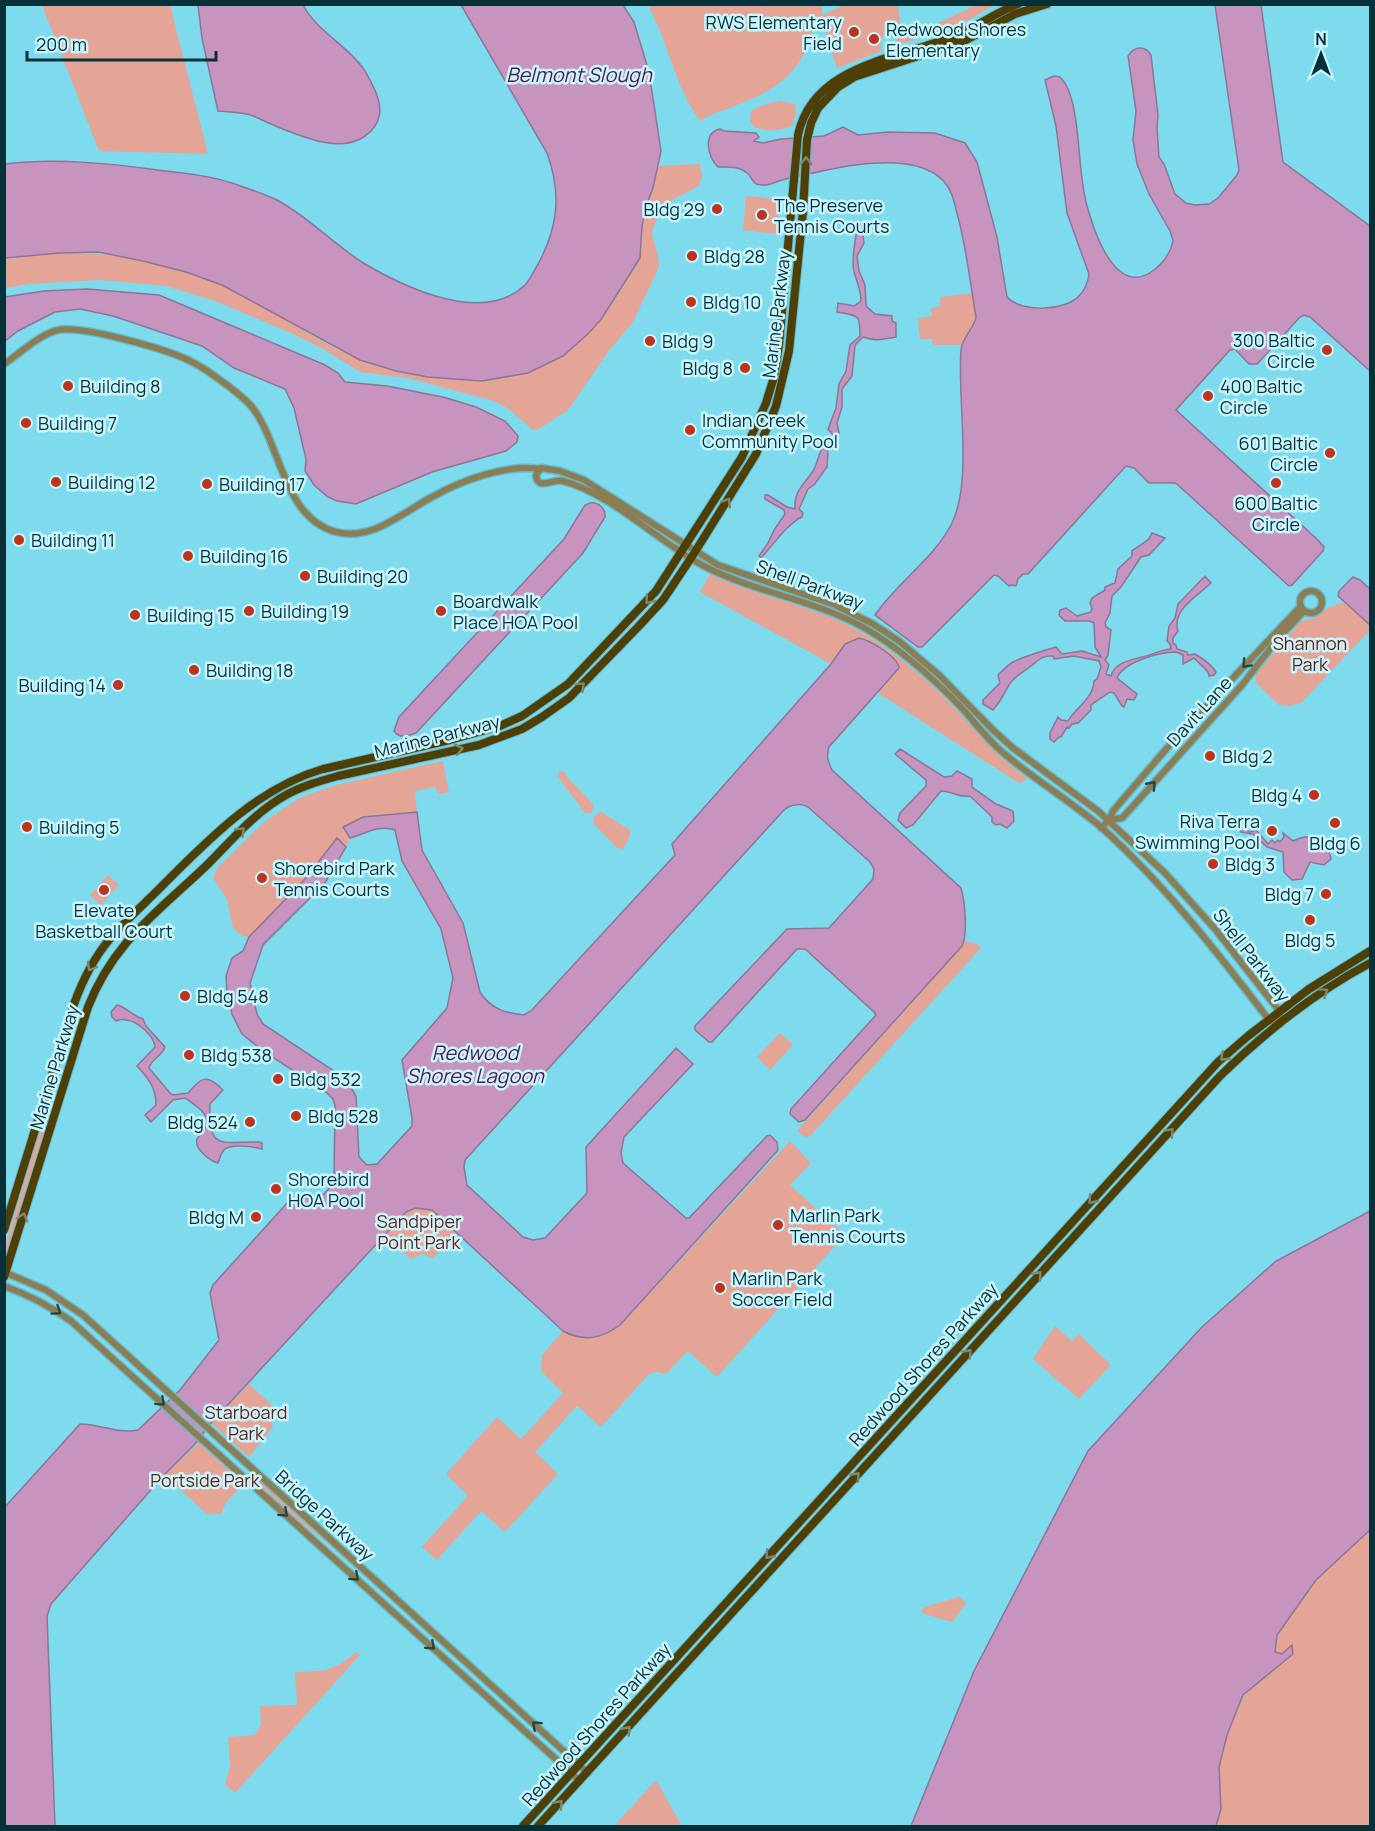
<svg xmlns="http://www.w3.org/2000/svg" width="1375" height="1831" font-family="Manrope,sans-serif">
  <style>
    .green { fill: #e4a496 }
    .water { fill: #c694be; stroke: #8c7696; stroke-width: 1.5 }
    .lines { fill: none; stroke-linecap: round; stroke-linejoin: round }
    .minor-casing { stroke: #66b9ca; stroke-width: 9 }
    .major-casing { stroke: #66b9ca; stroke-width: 10 }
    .minor { stroke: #8c7e52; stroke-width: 6 }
    .major { stroke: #4e3f07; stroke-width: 8 }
    .oneway { stroke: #7f886a }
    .oneway2 { stroke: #28443f }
    .poi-dot { fill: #bf331b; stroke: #c9f5fe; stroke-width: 2 }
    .labels { text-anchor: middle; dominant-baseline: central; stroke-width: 5; stroke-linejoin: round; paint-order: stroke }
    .poi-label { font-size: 18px; fill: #063139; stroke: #c9f5fe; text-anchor: start }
    .street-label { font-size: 18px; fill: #063139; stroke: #c9f5fe }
    .park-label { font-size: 18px; fill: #691c0f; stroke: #c9f5fe }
    .water-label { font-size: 20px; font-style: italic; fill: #53184c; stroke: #c9f5fe }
  </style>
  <rect width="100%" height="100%" fill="#7edbee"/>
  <!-- green -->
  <path class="green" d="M42,5H170L208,154L99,151Z
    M648,5H822V15L844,5H898L900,24C891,27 882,30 882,42H880L882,51L837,68L823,25L814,26C802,74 778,89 734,106C723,111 710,114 700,121C675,86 668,42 648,5Z
    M976,5H995L968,20L942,32L896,45L895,41L899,36L936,24Z
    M780,101L795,104L796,114L792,126C779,132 741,135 752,110L765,104Z
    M700,164L702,176L699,186L672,200L661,213L654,225L652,235L658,255L659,267L633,322L608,352L568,410L537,430L532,429L507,408L494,401L408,378L360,372L325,350L289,332L215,301L166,286L101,280L29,284L5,288V258C92,244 178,259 256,302C294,323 352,364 394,370C405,372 431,362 443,359C496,345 549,331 602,318L640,258L642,226L646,206L653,188L656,166Z
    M746,196L780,199L777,234L743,230Z
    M973,293L976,319L961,345H932V339H920L918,318L932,316L931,308L940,306V297Z
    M710,574C762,599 822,606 871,638C899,656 927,679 951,704C978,732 993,754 1026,777L1025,781L1019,783L878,693L898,671L864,639C846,638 840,651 831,664L700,592Z
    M1343,602L1370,625V630L1301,703L1289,706L1279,705L1255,682L1256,674L1301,621L1317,617L1325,609Z
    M443,761L449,792L438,794L435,787L415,791L417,812L374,815L343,830L350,838L346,847L337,838L306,878L249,937C242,937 238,933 233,928L227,899L213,878L217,868L264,822L299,798L336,785Z
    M560,771L565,772L567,777L592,803L594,808L591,813H585L558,777V773Z
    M601,812L630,830V836L623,849L617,848L593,823L594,816Z
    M108,875L119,885L101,905L90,895Z
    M965,941L976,944L981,948L810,1136L805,1137L797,1131L962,946Z
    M780,1033L793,1045L770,1070L757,1057Z
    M48,1103L52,1104L5,1260V1247Z
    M790,1141L811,1163L790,1185L845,1235L717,1377L688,1351L666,1374L657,1372L649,1374L601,1427L577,1406L535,1452L558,1474L505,1532L481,1511L437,1560L422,1547L468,1496L446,1474L497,1417L521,1439L563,1393L541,1371L542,1355L563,1331C584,1342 601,1338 620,1325Z
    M415,1208L432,1210L457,1232L433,1258L422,1254L411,1259L385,1236L406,1212Z
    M1055,1326L1072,1341L1079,1334L1111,1365L1079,1399L1033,1359Z
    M249,1384L275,1408L270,1418L273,1427L249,1457L211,1423Z
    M199,1443L244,1484L226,1502L221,1514H207L164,1475Z
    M250,1474H253L377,1588L321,1538L297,1520L250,1477Z
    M1370,1530V1826H1216L1221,1809L1219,1767L1227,1735L1244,1695L1280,1665L1287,1650L1282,1654L1274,1652L1277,1635L1316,1580Z
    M959,1597L966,1603L952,1622L921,1613L924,1607Z
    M356,1652L360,1655L235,1793L225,1784L230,1766L228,1737L255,1735L261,1724L260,1706L297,1705L295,1672C324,1671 333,1672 356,1652Z
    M656,1780L682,1826H614Z"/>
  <!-- water -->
  <path class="water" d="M198,5H303C317,32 349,46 365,71C374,87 387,108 375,126C351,160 302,137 271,124C263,121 254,115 246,114C237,112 227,112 218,111L202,38Z
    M461,5H623L634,22L649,72L661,151L653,188L646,206L642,226L640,258L602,318L589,333L563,356L528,373L482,381L428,377L396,371L360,360L222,285L186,272L143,261L98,252L60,253L5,258V164C56,158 107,163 158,170C185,173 213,176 238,185C251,190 265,194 277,200C309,217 334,245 365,264C406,288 483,325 525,285C530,280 533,272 537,266C558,228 562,194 547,153Z
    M1215,5H1261L1283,162L1370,226V371L1310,317L1304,315L1300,317L1257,364H1249L1235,349L1230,350L1176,410L1318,540L1324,547L1323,551L1292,585L1289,586L1178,485L1175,483H1149L1134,468L1126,466L1028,574H1023L1018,579L1016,586L1011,585L1009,586L998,576L994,575L922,647H918L875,615C897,582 934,559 952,523C973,479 957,400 961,350C962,337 974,329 976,317C970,283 967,251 958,217C955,207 954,196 948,187C925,151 853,164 818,172C806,174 793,177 782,180C772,183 768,187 756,184C752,181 751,176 747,173C739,166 727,167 718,167C708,157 702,133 720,129L724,131L756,133L759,137L754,141L763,143L781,139L824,136L843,127L858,135L888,132L935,133L965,143L977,162L997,237L1007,297C1021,313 1065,311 1079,296C1085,290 1088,282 1089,274L1067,213L1056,126L1045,80L1054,76L1060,77C1068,85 1072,99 1074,110C1080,140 1079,172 1086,202C1093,229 1115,300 1154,270C1164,262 1171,253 1173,240L1170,231L1149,194L1137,164L1133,140L1136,111L1128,56C1134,46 1145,45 1151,55L1158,115L1157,128L1159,157L1164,164L1175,194L1186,203L1195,205L1209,204L1218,198L1237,175L1239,170Z
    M859,222L862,227L864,243L857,256L859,271L865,285L866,306L875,314L892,316V321L896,323V337C884,339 876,342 863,337L855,345L852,376L842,389V407L837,423L839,433L835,437L828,429L836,408L839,384L846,371L850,345L860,336C860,314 859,316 837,312L838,303L854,306L861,301C861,290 857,282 854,272C851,261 856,233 859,222Z
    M87,289L159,295L325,365L338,373L345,382L387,386L443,397L476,407L505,421L518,436L517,442L506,451L432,472L356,504L337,501L328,497L314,485L305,471L306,459L294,408L285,389L234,368L202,346L113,316L80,309L55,312L18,331L5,341V297L44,291Z
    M822,448L828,451L827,467L814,485L808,489L799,509L803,513L802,517C788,523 773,545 761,558L759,556L768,543L774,530L785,514L784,510L765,499V495H768L787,507L795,509C794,490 804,485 813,471C816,467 819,454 822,448Z
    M590,503C598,502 606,508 605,517L583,553L416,733C408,736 399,739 394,731L399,717L564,539L585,505Z
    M1152,533L1165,538L1149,555L1141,557L1121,587L1112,596L1110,613L1105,623L1106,627L1111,630L1108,655L1105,660L1109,665L1106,674L1111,676C1114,663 1130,660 1142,657C1153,655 1158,650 1171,649L1170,644L1167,641L1169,626L1175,618L1178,604L1205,576L1211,583C1199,595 1171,610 1178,631L1173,638V643L1176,645L1177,649L1187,652L1188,655L1195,654C1203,659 1211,664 1216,672L1214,675L1209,676L1208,672L1194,658L1183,664V655L1176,652C1160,652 1123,662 1117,678L1137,694L1134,700L1127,699L1124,707L1122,706L1114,693L1110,692L1091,705V710L1078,723L1072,724L1069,728L1067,727L1061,737H1059L1054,742L1050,739V733L1058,717L1061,720L1068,721C1076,707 1093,699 1094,681L1097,679L1101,667L1099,661L1074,656L1054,659L1053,656C1042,655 1039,660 1031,666C1024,672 1014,676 1009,685C1003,695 1002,700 993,710L983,704V700L1000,683L998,675C1002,671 1008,665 1013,662C1025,656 1042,651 1056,647L1062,654L1082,651L1101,657L1095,647L1094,623L1089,621H1065L1059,615L1060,610L1066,608L1077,616L1091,612L1092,609L1090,603L1092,598L1105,590V587L1115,583L1118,569L1132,556V551L1149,539Z
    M1353,577L1360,580L1370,589V625L1338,596L1339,591Z
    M859,638C870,640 898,657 899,668L829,747C826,756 828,762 832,770L961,888C965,902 968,934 962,946L805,1120L799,1122L790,1114L791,1109L876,1015L874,1012L805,949H797L712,1042H709L695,1030V1026L787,929L829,928L873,879L874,869L870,862L808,807C801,803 791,804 784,810L465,1160L464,1167L467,1185L523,1237L533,1240L545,1238L587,1193L586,1147L676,1048L693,1064L624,1137L621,1153L623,1163L686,1218H689L767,1136L770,1135L777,1142L778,1150L620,1325C601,1339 584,1342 563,1331L432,1210L415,1208L406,1212L211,1423L195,1444L164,1475L51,1604L47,1616L55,1826H5L4,1508L80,1424C99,1424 119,1434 138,1430L180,1390L219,1340L210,1293L213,1285L288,1202L324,1194L331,1186L334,1178L335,1105L333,1099L326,1092L263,1051L242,1034L232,1014L227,992L226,976L232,958L243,951L249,937L306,878L337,838L346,847L325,883L263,945L250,983L257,1014L263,1024L346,1079L356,1096L359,1157L367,1165L377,1164L412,1126V1118L402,1060L447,1008L453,978L441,929L402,861L395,830C378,824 365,834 350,838L343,827L363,817L417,812L422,850L463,923L480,992C490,1009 506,1013 524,1015L531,1011L675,855L672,844L831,664L845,644Z
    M900,749L944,777L952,776L957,771L972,779V787L996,804L1013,811L1014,821L1007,828L1000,824L996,825L992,822V817L970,796C957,798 953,791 941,791L913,825L906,828L898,820L900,813L926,786V780L895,754Z
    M1243,827L1250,832L1256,830L1268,844L1272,840L1275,843L1278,840L1280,842L1284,837L1283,833L1293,841C1297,840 1302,836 1307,837C1317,839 1330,847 1331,859L1324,865L1310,862L1302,879L1292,880L1284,872L1283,852L1267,847L1253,834L1241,832L1240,829Z
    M117,1005C126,1007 133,1016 143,1019L146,1026L165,1047C162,1056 151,1059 149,1068L170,1093L173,1095L188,1093C202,1076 207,1074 223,1090L210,1104C208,1152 221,1141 259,1142L262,1143V1149C254,1147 231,1143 224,1150C220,1154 220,1159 218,1163C210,1161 194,1149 197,1139C199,1135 204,1132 206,1127C211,1114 194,1104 185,1098L173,1100L151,1122L145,1115L156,1105C156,1087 148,1078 137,1066L155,1047C154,1036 138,1021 126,1020C123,1019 119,1020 116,1021L112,1017L111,1012Z
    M1370,1211V1530L1316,1580L1277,1635L1275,1652L1282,1654L1292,1645L1293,1654L1243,1695L1227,1735L1219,1767L1221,1809L1216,1826H911L974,1671L1088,1451L1202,1327L1276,1261Z"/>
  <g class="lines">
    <!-- minor casing -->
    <g class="minor-casing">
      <path id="minor" d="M4,364C21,353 38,335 58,330C82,325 171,350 194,363C208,370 243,396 252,407C281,444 283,518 336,532C372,541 402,513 432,497C462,480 506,464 540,469
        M541,468L560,471L584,480L718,565L835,605L873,624L899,641L939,675L994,731L1013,748L1098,811L1165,873L1215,929L1280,1012V1024L1269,1020C1217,952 1165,885 1101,827C1069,800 1032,778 1001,751C986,738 974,721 960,706C932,677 898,647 863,627C812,599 753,592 702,565C659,542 610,493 563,481C555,479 548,485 540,483L537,480L536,475Z
        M1300 602a11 11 0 1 1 22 0a11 11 0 1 1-22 0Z
        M1109,820L1122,818L1125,815L1242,685L1277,640L1304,611
        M1101,828L1109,820L1113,811L1167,748L1301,606
        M4,1272L46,1290L83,1315L588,1773
        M4,1286C29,1295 50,1306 71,1321L580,1781"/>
    </g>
    <!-- major casing -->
    <g class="major-casing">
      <path id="major" d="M4,1230L74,1004C82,982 93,959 109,940C124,922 143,905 160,888C207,841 257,788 323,769L450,740L500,726L522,716L568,684L656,591L742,457L766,403L774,377L779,345L798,135C813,65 896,59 952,37C975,28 995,13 1018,4
        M4,1277L88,1007C114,941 158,912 207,865C232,840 255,812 286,795C302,786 320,781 338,776L479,745L522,729L542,717L569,698L638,627L663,600L693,555L756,454L776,406L789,351L803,211L807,140L811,123L818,108L838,87L854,77L943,48L966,40L1015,14L1047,4
        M523,1826L1218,1062L1248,1036L1309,989L1370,951
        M538,1826L1220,1076C1264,1033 1316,992 1370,963"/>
    </g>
    <!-- minor -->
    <use href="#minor" class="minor"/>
    <!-- major -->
    <use href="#major" class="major"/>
  </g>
  <!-- one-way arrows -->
  <defs><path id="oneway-chevron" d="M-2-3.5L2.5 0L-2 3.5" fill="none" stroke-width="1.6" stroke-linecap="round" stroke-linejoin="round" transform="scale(1.5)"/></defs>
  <g class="oneway">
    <use href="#oneway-chevron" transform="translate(806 161) rotate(-89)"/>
    <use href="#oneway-chevron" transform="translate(727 502) rotate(-58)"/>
    <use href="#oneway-chevron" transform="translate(649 600) rotate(130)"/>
    <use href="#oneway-chevron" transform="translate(581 686) rotate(-45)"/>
    <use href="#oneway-chevron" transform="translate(459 749) rotate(-13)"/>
    <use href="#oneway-chevron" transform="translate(241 831) rotate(-44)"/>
    <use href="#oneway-chevron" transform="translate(91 967) rotate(120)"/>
    <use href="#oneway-chevron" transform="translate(1324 992) rotate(-34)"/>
    <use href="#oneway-chevron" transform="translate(1224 1057) rotate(137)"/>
    <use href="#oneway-chevron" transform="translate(1170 1132) rotate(-47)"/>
    <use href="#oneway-chevron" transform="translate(1092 1200) rotate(132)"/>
    <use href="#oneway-chevron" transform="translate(23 1217) rotate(-73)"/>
    <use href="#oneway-chevron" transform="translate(1038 1275) rotate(-48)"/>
    <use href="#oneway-chevron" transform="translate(968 1353) rotate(-48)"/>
    <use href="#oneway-chevron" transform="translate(856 1476) rotate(-48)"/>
    <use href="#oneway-chevron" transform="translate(769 1555) rotate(132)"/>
    <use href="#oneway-chevron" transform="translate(627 1730) rotate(-48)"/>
    <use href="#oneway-chevron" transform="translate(559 1804) rotate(-47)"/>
  </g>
  <g class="oneway2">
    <use href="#oneway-chevron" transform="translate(1246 664) rotate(133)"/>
    <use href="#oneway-chevron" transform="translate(1152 785) rotate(-48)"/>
    <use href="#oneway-chevron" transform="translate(57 1311) rotate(34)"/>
    <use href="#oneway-chevron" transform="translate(161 1402) rotate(42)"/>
    <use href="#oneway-chevron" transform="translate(284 1513) rotate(42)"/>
    <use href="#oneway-chevron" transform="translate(355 1577) rotate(42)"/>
    <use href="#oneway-chevron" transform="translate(431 1646) rotate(42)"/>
    <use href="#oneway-chevron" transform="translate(536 1725) rotate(-138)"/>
  </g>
  <!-- markers -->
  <g class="poi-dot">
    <circle cx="854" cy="32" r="6"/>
    <circle cx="874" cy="39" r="6"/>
    <circle cx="717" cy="209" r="6"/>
    <circle cx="762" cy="215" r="6"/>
    <circle cx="692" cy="256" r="6"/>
    <circle cx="691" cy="302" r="6"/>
    <circle cx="650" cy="341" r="6"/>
    <circle cx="1327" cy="350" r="6"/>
    <circle cx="745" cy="368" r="6"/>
    <circle cx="68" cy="386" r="6"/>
    <circle cx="1208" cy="396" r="6"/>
    <circle cx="26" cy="423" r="6"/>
    <circle cx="690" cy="430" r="6"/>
    <circle cx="1330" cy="453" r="6"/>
    <circle cx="56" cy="482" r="6"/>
    <circle cx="1276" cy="483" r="6"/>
    <circle cx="207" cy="484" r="6"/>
    <circle cx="19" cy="540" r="6"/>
    <circle cx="188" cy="556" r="6"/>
    <circle cx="305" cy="576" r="6"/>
    <circle cx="249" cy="611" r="6"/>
    <circle cx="441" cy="611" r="6"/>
    <circle cx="135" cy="615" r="6"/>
    <circle cx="194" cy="670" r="6"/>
    <circle cx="118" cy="685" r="6"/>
    <circle cx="1210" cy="756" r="6"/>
    <circle cx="1314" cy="795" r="6"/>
    <circle cx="1335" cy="823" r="6"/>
    <circle cx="27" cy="827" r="6"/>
    <circle cx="1272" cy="831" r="6"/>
    <circle cx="1213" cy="864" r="6"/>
    <circle cx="262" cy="878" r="6"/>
    <circle cx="104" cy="890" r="6"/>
    <circle cx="1326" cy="894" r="6"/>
    <circle cx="1310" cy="920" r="6"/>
    <circle cx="185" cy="996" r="6"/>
    <circle cx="189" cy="1055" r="6"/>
    <circle cx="278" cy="1079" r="6"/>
    <circle cx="296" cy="1116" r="6"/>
    <circle cx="250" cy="1122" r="6"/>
    <circle cx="276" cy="1189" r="6"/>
    <circle cx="256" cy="1217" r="6"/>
    <circle cx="778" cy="1225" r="6"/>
    <circle cx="720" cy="1288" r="6"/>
  </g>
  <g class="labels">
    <!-- poi labels -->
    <g class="poi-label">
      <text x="842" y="22" text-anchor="end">RWS Elementary<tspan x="842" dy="21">Field</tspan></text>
      <text x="886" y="29">Redwood Shores<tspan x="886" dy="21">Elementary</tspan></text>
      <text x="774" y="205">The Preserve<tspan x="774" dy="21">Tennis Courts</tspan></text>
      <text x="705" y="209" text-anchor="end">Bldg 29</text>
      <text x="704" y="256">Bldg 28</text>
      <text x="703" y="302">Bldg 10</text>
      <text x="1315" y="340" text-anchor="end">300 Baltic<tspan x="1315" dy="21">Circle</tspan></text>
      <text x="662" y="341">Bldg 9</text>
      <text x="733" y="368" text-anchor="end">Bldg 8</text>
      <text x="80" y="386">Building 8</text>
      <text x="1220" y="386">400 Baltic<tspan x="1220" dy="21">Circle</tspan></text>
      <text x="702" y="420">Indian Creek<tspan x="702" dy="21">Community Pool</tspan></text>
      <text x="38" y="423">Building 7</text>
      <text x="1318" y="443" text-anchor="end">601 Baltic<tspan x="1318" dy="21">Circle</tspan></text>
      <text x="68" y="482">Building 12</text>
      <text x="219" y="484">Building 17</text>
      <text x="1276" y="503" text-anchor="middle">600 Baltic<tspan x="1276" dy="21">Circle</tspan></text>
      <text x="31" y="540">Building 11</text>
      <text x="200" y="556">Building 16</text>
      <text x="317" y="576">Building 20</text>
      <text x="453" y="601">Boardwalk<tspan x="453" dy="21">Place HOA Pool</tspan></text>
      <text x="261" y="611">Building 19</text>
      <text x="147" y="615">Building 15</text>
      <text x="206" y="670">Building 18</text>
      <text x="106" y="685" text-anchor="end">Building 14</text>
      <text x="1222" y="756">Bldg 2</text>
      <text x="1302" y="795" text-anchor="end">Bldg 4</text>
      <text x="1260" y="821" text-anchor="end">Riva Terra<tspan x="1260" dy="21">Swimming Pool</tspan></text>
      <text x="39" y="827">Building 5</text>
      <text x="1335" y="843" text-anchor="middle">Bldg 6</text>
      <text x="1225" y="864">Bldg 3</text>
      <text x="274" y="868">Shorebird Park<tspan x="274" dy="21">Tennis Courts</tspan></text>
      <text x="1314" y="894" text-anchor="end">Bldg 7</text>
      <text x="104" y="910" text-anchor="middle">Elevate<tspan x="104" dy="21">Basketball Court</tspan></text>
      <text x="1310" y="940" text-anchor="middle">Bldg 5</text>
      <text x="197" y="996">Bldg 548</text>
      <text x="201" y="1055">Bldg 538</text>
      <text x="290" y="1079">Bldg 532</text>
      <text x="308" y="1116">Bldg 528</text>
      <text x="238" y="1122" text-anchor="end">Bldg 524</text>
      <text x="288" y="1179">Shorebird<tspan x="288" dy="21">HOA Pool</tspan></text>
      <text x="790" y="1215">Marlin Park<tspan x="790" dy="21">Tennis Courts</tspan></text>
      <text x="244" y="1217" text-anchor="end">Bldg M</text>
      <text x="732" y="1278">Marlin Park<tspan x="732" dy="21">Soccer Field</tspan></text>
    </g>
    <!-- street labels -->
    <g class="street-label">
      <text transform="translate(776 314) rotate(-83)">Marine Parkway</text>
      <text transform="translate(810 584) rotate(20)">Shell Parkway</text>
      <text transform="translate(1199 711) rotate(-48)">Davit Lane</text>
      <text transform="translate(437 736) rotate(-14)">Marine Parkway</text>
      <text transform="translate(1252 955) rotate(52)">Shell Parkway</text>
      <text transform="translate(54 1067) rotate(-73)">Marine Parkway</text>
      <text transform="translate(923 1364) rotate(-48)">Redwood Shores Parkway</text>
      <text transform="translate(325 1515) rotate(42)">Bridge Parkway</text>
      <text transform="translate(596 1724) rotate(-48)">Redwood Shores Parkway</text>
    </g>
    <!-- park labels -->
    <g class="park-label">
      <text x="1310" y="643">Shannon<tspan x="1310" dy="21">Park</tspan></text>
      <text x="419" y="1221">Sandpiper<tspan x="419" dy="21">Point Park</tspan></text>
      <text x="246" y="1412">Starboard<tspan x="246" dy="21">Park</tspan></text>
      <text x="205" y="1480">Portside Park</text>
    </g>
    <!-- water labels -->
    <g class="water-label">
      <text x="579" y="74">Belmont Slough</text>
      <text x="475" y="1052">Redwood<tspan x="475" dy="23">Shores Lagoon</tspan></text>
    </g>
  </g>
  <!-- border -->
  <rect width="1375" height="1831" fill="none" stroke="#063139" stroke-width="12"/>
  <!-- north arrow -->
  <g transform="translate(1321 54)" stroke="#c9f5fe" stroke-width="4.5" paint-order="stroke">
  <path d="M0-4.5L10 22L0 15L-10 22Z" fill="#063139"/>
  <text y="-9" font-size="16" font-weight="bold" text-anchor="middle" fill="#063139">N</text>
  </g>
  <!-- scale -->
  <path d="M27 51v9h189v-9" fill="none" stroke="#063139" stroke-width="3"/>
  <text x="36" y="51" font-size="18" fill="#063139" stroke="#c9f5fe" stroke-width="4.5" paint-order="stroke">200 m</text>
</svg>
